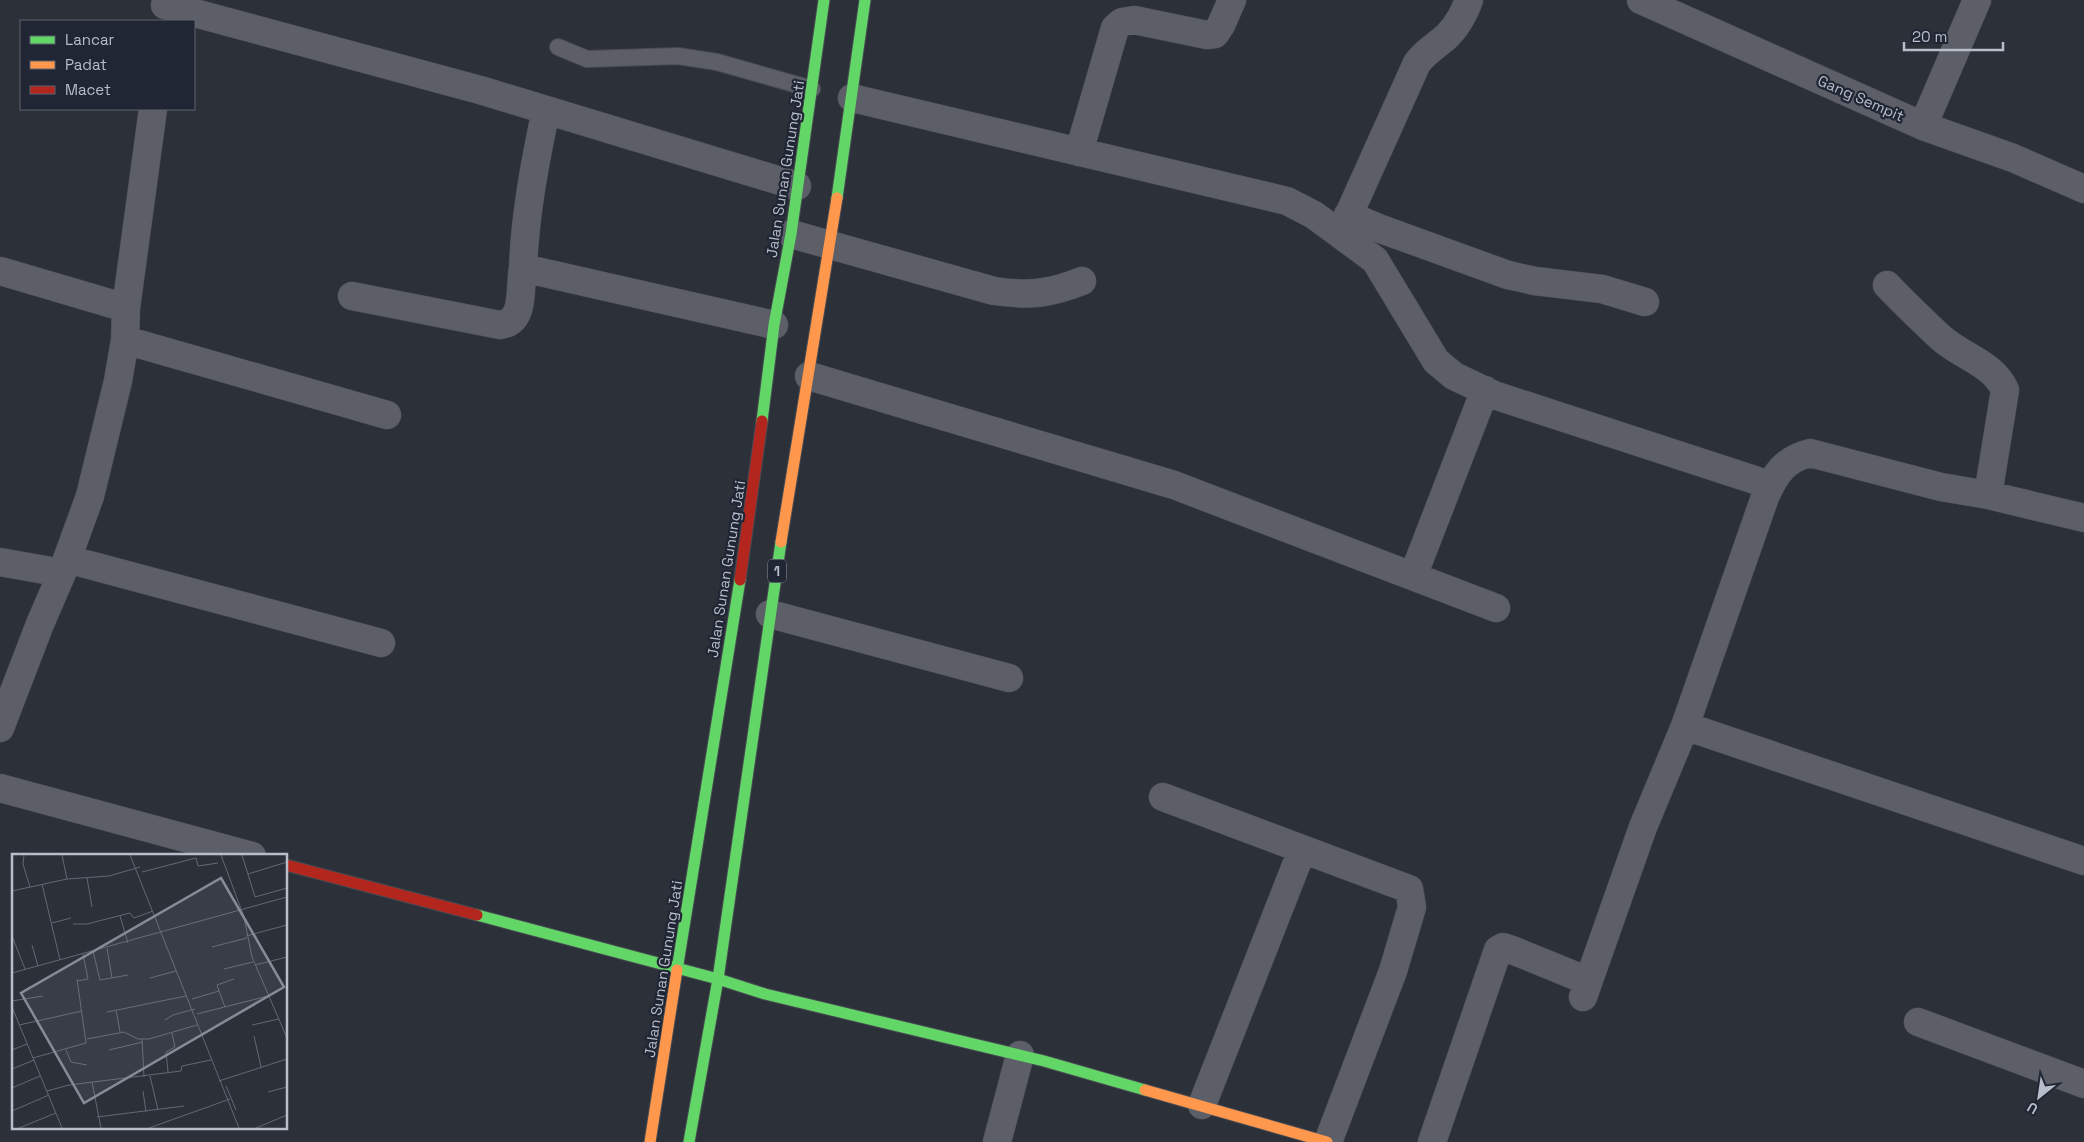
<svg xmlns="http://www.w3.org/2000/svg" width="2084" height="1142" font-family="'Space Grotesk',sans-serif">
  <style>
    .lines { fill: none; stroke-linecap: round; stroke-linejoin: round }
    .lane-casing { stroke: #484b52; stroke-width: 18 }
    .street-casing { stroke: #484b52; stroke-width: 29 }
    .fast-casing { stroke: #484b52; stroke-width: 13 }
    .slow-casing { stroke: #484b52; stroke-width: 13 }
    .jam-casing { stroke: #484b52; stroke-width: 13 }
    .lane { stroke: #5c5f67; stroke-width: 16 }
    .street { stroke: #5c5f67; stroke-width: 28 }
    .fast { stroke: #63d668; stroke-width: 11 }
    .slow { stroke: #ff974d; stroke-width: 11 }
    .jam { stroke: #b3261e; stroke-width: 11 }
    .labels { text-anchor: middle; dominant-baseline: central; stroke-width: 4.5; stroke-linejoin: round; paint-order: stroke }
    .shield { fill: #202633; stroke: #8a909c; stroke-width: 1 }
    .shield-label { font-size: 14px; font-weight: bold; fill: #b7bdc9 }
    .street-label { font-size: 15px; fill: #b7bdc9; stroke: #202633 }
    .inset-road { fill: none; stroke: #646873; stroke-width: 1 }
    .view { fill: #868c97; fill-opacity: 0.15; stroke: #868c97; stroke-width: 2.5 }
    .inset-edge { fill: none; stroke: #b7bdc9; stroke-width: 2.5 }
  </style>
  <rect width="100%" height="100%" fill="#2c3039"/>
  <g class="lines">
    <!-- lane casing -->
    <g class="lane-casing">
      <path id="lane" d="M558,47L587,59L678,56L717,62L812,89"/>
    </g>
    <!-- street casing -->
    <g class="street-casing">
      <path id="street" d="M1641,0L1923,126L2013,158L2084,189
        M165,5L480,90L797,186
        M852,98L1287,201L1314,215L1375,260L1436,361L1454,376L1494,395L1770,485
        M1923,126L1977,0
        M1079,152L1115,28L1122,22L1134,20L1207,35L1215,34L1221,25L1232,0
        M1348,215L1381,229L1508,275L1535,281L1602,289L1645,302
        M1341,232L1417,63C1424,54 1431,49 1440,42C1454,32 1463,16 1469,0
        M791,234L994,291C1029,296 1049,294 1082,281
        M523,268C525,215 535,162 546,110
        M0,271L126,308
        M1887,285C1904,303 1922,320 1940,337C1962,357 1993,363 2005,390L1988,495
        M352,296L500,325C526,322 519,288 523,268L774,325
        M125,340L387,415
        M809,376L1174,485L1496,608
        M67,559L381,643
        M0,562L62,573
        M1413,576L1485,390
        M770,614L1009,678
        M1685,726L2084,861
        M0,728L40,624L62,573L90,496L118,381L125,340L126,308L153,109
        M0,788L252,856
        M1163,797L1409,889L1412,907L1393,971L1328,1142
        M1583,997L1643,827L1685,726L1765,497C1775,474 1785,459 1810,453L1941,487L1988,495L2084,518
        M1918,1022L2084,1084
        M1202,1105L1302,850
        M997,1142L1020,1055
        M1432,1142L1498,950L1503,947L1512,950L1588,981"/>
    </g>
    <!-- fast casing -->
    <g class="fast-casing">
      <path id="fast" d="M837,198L865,0
        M762,421L774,325L791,234L824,0
        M477,915L718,979L765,994L1044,1061L1145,1090
        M677,970L740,580
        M689,1142L718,979L781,542"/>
    </g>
    <!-- slow casing -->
    <g class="slow-casing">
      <path id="slow" d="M781,542L837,198
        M1145,1090L1327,1142
        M650,1142L677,970"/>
    </g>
    <!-- jam casing -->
    <g class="jam-casing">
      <path id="jam" d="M740,580L762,421
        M286,865L477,915"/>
    </g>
    <!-- lane -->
    <use href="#lane" class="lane"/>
    <!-- street -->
    <use href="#street" class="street"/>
    <!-- fast -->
    <use href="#fast" class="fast"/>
    <!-- slow -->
    <use href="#slow" class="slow"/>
    <!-- jam -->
    <use href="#jam" class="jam"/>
  </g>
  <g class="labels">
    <!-- shield labels -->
    <rect class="shield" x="768" y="559.5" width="18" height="23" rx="4"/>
    <g class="shield-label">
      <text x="777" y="571">1</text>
    </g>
    <!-- street labels -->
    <g class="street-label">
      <text transform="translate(1861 98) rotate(24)">Gang Sempit</text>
      <text transform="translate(785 169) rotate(-81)">Jalan Sunan Gunung Jati</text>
      <text transform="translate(726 569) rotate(-81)">Jalan Sunan Gunung Jati</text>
      <text transform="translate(663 969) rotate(-81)">Jalan Sunan Gunung Jati</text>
    </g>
  </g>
  <!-- overview -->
  <g transform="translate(12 854)">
    <rect width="275" height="275" fill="#2c3039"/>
    <path class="inset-road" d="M12,1L11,10L18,33M50,1L55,25M118,1L227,274M209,1L232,63L240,103L275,184M230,1L243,43L275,34M130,18L184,4L186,12L206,9M236,20L275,8M75,24L80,53M30,30L48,106M0,37L55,25L97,22L128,13M108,62L116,89M40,69L59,64M61,70H75L118,59L122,64L141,57M0,82L13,115M234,82L275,71M20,91L26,112M200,93L235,84M95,94L100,124M81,97L88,126L116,121M243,111L275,103M212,115L241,108M0,119L275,43M138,124L164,117M65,127L76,125L71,100M207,137L213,153M180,145L207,137L205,131L222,125M0,147L31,142M0,153L50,274M104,156L108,178M95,158L174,142M185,160L256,142M153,166L161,161L183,155M7,171L70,157M240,171L267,165M242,182L249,213M75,185L112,178L126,185H137L185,171M130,185L132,223M0,196L15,190M54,196L59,208L75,211M97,196L131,188M21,204L74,189L65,125M0,215L22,206M156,218L154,198L163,193L160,179M138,222L146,256M207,227L275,205M80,228L89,274M214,232L224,256M0,234L28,222M35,237L57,231L169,217L170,212L199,206M131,237L134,258M256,238L275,233M0,257L37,241M85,263L172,252M7,274L44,259M137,274L218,245M244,274L275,261"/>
    <path class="view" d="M209,24L272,133L72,249L9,139Z"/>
    <rect width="275" height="275" class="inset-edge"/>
  </g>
  <!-- legend -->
  <rect x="20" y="20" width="175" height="90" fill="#202633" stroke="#5c626f"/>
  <rect x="30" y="36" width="25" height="8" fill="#63d668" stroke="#5c626f"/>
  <text x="65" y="45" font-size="15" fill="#b7bdc9">Lancar</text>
  <rect x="30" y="61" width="25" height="8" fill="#ff974d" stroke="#5c626f"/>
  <text x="65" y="70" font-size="15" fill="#b7bdc9">Padat</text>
  <rect x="30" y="86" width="25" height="8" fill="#b3261e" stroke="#5c626f"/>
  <text x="65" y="95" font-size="15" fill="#b7bdc9">Macet</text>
  <!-- north arrow -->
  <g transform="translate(2039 1097) rotate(210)" stroke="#202633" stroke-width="4" paint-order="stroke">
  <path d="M0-4L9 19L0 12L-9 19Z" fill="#b7bdc9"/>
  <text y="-8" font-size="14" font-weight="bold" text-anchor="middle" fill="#b7bdc9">U</text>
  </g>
  <!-- scale -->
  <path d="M1904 42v8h99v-8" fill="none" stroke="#b7bdc9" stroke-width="2.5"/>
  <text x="1912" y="42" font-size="15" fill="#b7bdc9" stroke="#202633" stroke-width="4" paint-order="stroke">20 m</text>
</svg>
